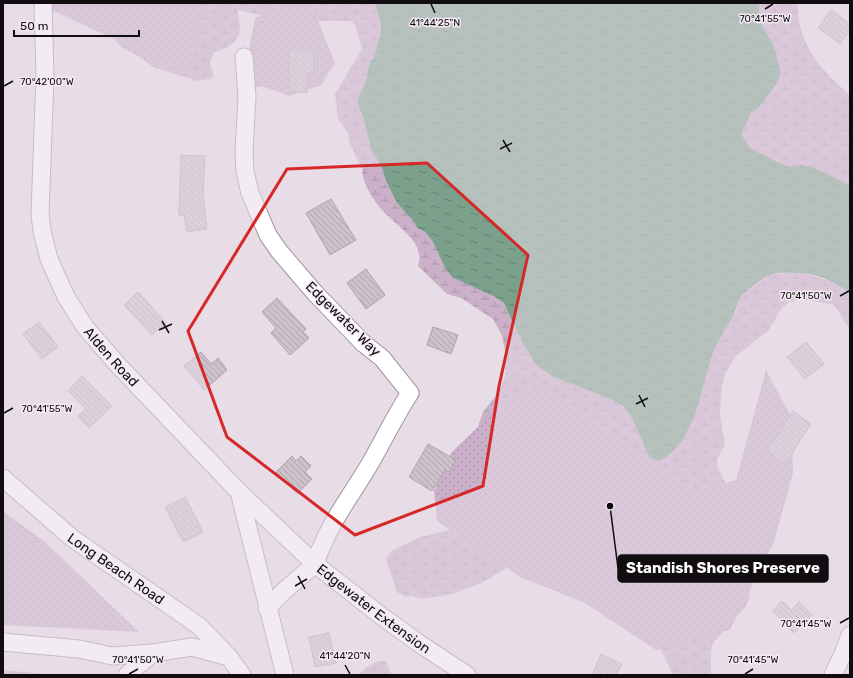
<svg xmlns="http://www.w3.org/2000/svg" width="853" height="678" font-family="Rubik,sans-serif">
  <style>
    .wetland { fill: url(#wetland-marsh) }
    .park { fill: url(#park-dots) }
    .water { fill: url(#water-ripples) }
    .building { fill: url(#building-back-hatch); stroke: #afa5af }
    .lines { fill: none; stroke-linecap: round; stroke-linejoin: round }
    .street-casing { stroke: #9f959e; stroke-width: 19 }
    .street { stroke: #fff; stroke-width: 17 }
    .marked { fill: none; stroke: #d62828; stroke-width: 3; stroke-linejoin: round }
    .ticks { fill: none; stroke: #100c10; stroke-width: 1.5 }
    .labels { text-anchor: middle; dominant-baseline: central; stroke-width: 3; stroke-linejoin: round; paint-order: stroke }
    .street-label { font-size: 14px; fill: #100c10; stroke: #f5eaf4 }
    .ticks-label { font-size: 10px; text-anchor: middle; fill: #100c10; stroke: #f5eaf4; stroke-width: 3; stroke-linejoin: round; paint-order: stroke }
    .leader { fill: none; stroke: #100c10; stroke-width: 1.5 }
    .callout-dot { fill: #100c10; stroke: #f5eaf4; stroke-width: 1.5 }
    .callout { fill: #100c10; stroke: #100c10; stroke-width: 1.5 }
    .callout-label { font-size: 15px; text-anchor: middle; font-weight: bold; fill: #fff }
  </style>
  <defs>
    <pattern id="wetland-marsh" width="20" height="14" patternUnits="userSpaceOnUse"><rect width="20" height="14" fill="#cab0c9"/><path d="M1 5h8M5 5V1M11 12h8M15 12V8" fill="none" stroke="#ac96ac"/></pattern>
    <pattern id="park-dots" width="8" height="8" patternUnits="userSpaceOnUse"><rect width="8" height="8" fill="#cab0c9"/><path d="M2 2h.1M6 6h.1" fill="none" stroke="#ac96ac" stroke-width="1.8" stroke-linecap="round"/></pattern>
    <pattern id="water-ripples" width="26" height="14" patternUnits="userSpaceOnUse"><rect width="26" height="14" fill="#7ba18c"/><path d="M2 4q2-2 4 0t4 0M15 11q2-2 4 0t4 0" fill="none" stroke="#638271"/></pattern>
    <pattern id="building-back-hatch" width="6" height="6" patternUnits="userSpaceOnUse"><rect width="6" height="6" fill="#cdc2cc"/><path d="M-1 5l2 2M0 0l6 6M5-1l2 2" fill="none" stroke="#afa6ae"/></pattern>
  </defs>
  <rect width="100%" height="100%" fill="#e8dde7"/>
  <!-- wetland -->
  <path class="wetland" d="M79,3H375L381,25L380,35L374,58L370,61L366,80L357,102L363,117L371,149L382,168L386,181L397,203L414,222L417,228L425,232L433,242L444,266L504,303L522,342L536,365L608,398L623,406L632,418L649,457L696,411L713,351L736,311L740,299L748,290L770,275L787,273H802L831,281L843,288L850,294V330L834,305L802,299L789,302L781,309L769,330L736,356L725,374L722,386L720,415L725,445L717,459V466L729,490L750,598L746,606L713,643L711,653V675H673L653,633L508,567L482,583L452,594L423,599L411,596L406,597L397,592L386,560L391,551L420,537L459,528L480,443L478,426L483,412L497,394L505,377L506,355L502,336L493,319L461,298L447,294L418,266C419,263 420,258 419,254C418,239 393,222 384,212C375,203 368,191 364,180C363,175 361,172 363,168L361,167L349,142L348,133L338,119L335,94L362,49L355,24L350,21H284L270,17L238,10C238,16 240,23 240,30C238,45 225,48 213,53L210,64L214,76L211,79L197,81L153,67L140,57L120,46L104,23Z
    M760,3H798C796,43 822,71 850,95V185L801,165L790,168L750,148L740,134L751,113L760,106L776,85L774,46L758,18Z
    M379,661H385L392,675H358L367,667Z"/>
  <!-- park -->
  <path class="park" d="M28,3H201L189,74L45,7L39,4Z
    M287,3H311L335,63L321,85L289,96L262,86L249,89L248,54L255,18Z
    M766,370L792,418L793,473L774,542L730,630L656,650L585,603L520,577L437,521L434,491L451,453L500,405L543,387L671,477L700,491L736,480Z
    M3,511L45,542L139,632L3,625Z
    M3,670L54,675H3Z"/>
  <!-- water -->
  <path class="water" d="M375,3H760L758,18L774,46L780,69V75L776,85L760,106L751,113L741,134L750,148L780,163L790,167L801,165L812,167L850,185V294C836,281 815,273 795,273C787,273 778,272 771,275C764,277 743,292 740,299C737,304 736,310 733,316C727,328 718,340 713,353C701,387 695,445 659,461L649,457L632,418L623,406L608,398L554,377L536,365L522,342L504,303L493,296L452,277L444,266L433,242L425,232L417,228L414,222L397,203L386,181L382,168L371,149L363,117L357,102L366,80L370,61L374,58L380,35L381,25Z"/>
  <!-- building -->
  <path class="building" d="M831,10L850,24V31L840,44L818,28Z
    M289,50H314V73H307V92H289Z
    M181,155L205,156L203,195L207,229L187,232L184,215H179Z
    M331,199L356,240L330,255L306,213Z
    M366,269L385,295L366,309L347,283Z
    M138,292L166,323L152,335L124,305Z
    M277,298L306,329L303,332L309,338L290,355L271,333L276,328L262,312Z
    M39,322L58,347L42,359L23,334Z
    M433,327L458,335L451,354L427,345Z
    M806,342L824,364L805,379L787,357Z
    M201,352L211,364L218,358L227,370L204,390L184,366Z
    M82,376L112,406L89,428L78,416L86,409L68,391Z
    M793,411L811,424L785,464L767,451Z
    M428,444L456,460L449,472L445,470L432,491L409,477Z
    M292,456L296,461L301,456L311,466L305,472L312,479L297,494L276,472Z
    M185,497L203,532L183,542L165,507Z
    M782,601L791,610L799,602L812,615L794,633L773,611Z
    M329,633L336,663L315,667L309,637Z
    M601,654L622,664L616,675H592Z"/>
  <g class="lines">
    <!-- street casing -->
    <g class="street-casing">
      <g id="street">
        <path id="s1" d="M43,3L45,76L40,214L42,231L49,259L66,297L85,327L118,365L239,492L285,675"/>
        <path id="s2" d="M3,478L72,538L199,626L229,657"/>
        <path d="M239,492L315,564C327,526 351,496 371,462C384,439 395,416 410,393L382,358L363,343L315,293L279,251L268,235L250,193L245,171L244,152L247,96L244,57"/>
        <path id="s3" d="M267,608L285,590L315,564L380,615L420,644L467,675"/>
        <path d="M3,642L79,649L112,656L153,653"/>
        <path d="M127,675L153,653L192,647L229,657L242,675"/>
        <path d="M833,675L843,654L850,635"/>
      </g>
    </g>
    <!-- street -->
    <use href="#street" class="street"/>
  </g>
  <!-- marked area -->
  <path d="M0 0H853V678H0ZM427,163L528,255L499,386L483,486L355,535L227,437L188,331L287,169Z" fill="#e8dde7" fill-opacity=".55" fill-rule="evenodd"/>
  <path class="marked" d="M427,163L528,255L499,386L483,486L355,535L227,437L188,331L287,169Z"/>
  <!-- ticks -->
  <path class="ticks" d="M431,4L435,13M765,9L773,4M4,86L13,81M503,140L510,152M500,149L512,143M840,296L849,291M162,321L169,333M159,330L172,324M639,395L645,407M636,404L648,398M4,413L13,408M298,576L305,589M295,586L307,579M840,623L849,618M345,665L350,674M129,674L138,669M745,674L753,669"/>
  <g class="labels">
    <!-- street labels -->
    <g class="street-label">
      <text transform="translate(343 319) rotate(45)">Edgewater Way</text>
      <text stroke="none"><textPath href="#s1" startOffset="374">Alden Road</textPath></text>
      <text stroke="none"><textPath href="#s2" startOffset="145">Long Beach Road</textPath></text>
      <text stroke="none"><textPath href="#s3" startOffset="139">Edgewater Extension</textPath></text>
    </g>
  </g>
  <g class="ticks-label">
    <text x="765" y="22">70°41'55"W</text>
    <text x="435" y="26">41°44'25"N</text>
    <text x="47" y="85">70°42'00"W</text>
    <text x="806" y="299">70°41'50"W</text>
    <text x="47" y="412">70°41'55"W</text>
    <text x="806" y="627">70°41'45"W</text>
    <text x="345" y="659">41°44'20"N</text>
    <text x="138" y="663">70°41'50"W</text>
    <text x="753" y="663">70°41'45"W</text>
  </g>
  <!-- callouts -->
  <path class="leader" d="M610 506L618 568"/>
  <circle class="callout-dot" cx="610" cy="506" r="4"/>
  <rect class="callout" x="618" y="555" width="210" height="27" rx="4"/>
  <g class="callout-label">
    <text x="723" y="573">Standish Shores Preserve</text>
  </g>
  <!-- border -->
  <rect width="853" height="678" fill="none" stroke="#100c10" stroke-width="8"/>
  <!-- scale -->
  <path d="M14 30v6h125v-6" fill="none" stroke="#100c10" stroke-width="2"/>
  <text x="20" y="30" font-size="12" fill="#100c10" stroke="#f5eaf4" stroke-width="3" paint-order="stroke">50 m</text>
</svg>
